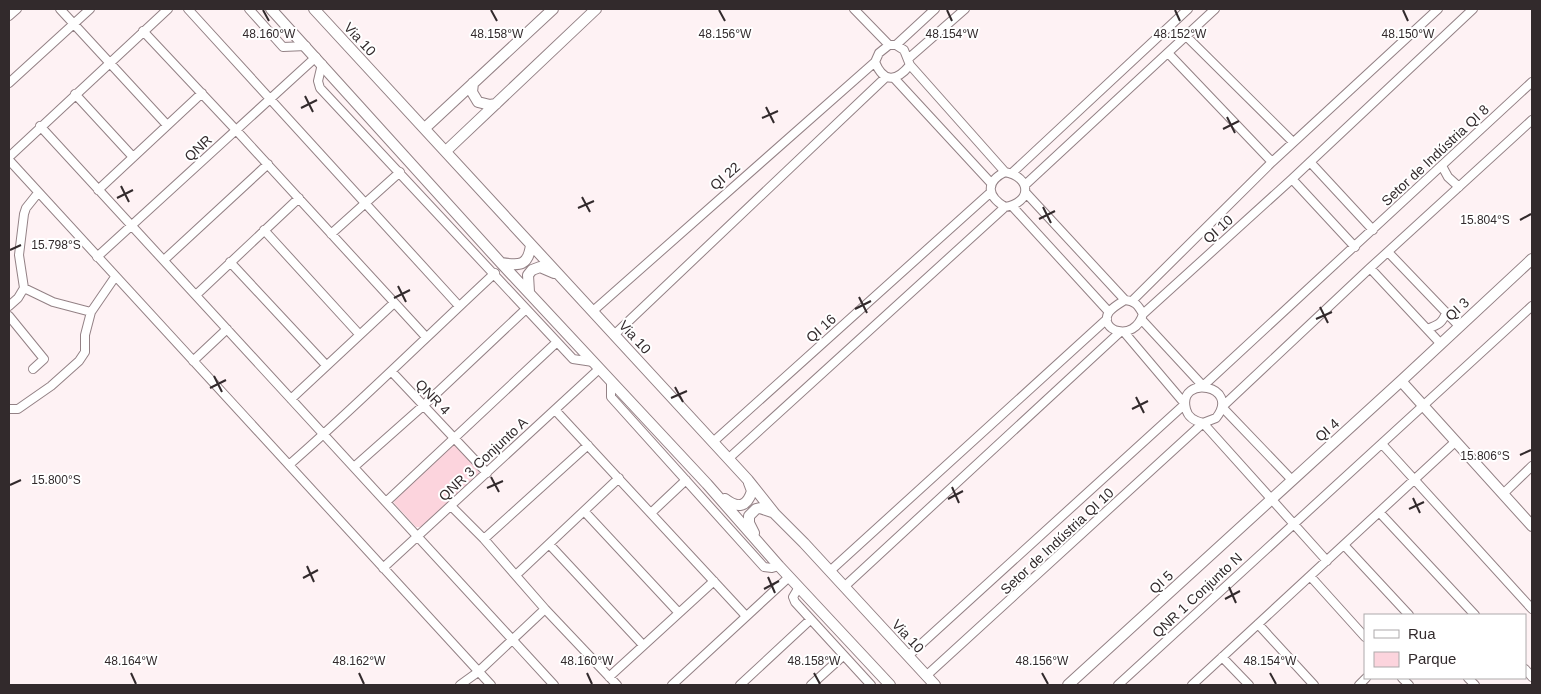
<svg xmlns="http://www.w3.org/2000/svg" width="1541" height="694" font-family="Arial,sans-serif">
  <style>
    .green { fill: #fcd4dd }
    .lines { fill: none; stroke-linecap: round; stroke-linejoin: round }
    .street-casing { stroke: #938185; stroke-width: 10 }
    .secondary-casing { stroke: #938185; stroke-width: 12 }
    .street { stroke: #fff; stroke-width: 8 }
    .secondary { stroke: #fff; stroke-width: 10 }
    .ticks { fill: none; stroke: #322a2c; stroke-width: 2 }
    .labels { text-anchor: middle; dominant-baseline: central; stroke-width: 4; stroke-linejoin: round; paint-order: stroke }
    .street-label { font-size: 14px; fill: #322a2c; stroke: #fff }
    .ticks-label { font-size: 12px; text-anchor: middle; fill: #322a2c; stroke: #fff; stroke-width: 4; stroke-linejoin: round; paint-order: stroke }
  </style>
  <rect width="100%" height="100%" fill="#fef2f4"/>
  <!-- green -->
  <path class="green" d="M452,446H458L480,471V475L421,527H416L394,503L395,499Z"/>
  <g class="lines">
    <!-- street casing -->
    <g class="street-casing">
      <path id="street" d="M60,9L167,125
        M188,9L459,306
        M249,9L283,47L306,46
        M854,9L889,45H896L904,50L910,65C897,81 884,84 875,62L879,53L889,45
        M9,16L17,9
        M143,31L236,130L426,337
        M1186,36L1293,142
        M896,45L935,9
        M1168,53L1272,162
        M909,58L965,9
        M322,64L318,81L320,88L573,359L593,362
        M910,65L1005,172C1032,177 1032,203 1005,207C987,196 985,182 1005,172
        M894,78L991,183
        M9,83L90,9
        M75,94L133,157
        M40,126L554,685
        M9,157L168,9
        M9,160L491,685
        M1310,162L1373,230
        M1442,166L1448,177L1459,187
        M1012,173L1188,9
        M1292,179L1355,247
        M1025,185L1215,9
        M98,190L202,93
        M1026,193L1125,300C1135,301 1138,305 1143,314C1134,344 1097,330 1109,312C1113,307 1120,303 1125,300
        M1012,206L1109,312
        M264,230L359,334
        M331,234L400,172
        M1388,252L1459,326
        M97,257L316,57
        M164,260L268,164
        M230,262L326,365
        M1370,268L1440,343
        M24,288L53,302L91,312
        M196,295L299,198
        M1132,301L1272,162L1438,9
        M9,306L18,298L24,288L19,255L24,214L26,208L38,193
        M593,311L875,62
        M1143,314L1292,179L1473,9
        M9,316L44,359L33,369
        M1141,319L1203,386L1532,82
        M1427,329C1438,325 1443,323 1446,312
        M614,335L886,77
        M193,361L227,329
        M392,372L487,473
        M611,382V397L764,567L772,568L779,566
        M291,399L394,303
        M9,409H18L51,386L79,361L85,352V335L91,312L115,277
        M555,410L746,616
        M1203,423L1216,418C1242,385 1177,374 1186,409C1188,418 1195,421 1203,423L1327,561
        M713,442L991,192
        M1382,444L1532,609
        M728,459L1005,207
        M289,465C360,403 426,337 495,273
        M354,467L424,405L526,309
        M1292,480L1222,407L1370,268L1532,120
        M1503,494L1532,466
        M386,502L557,342
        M451,506L484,539L545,609L617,685
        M584,511L679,613
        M651,513L686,480
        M1380,513L1475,615
        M484,539L588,445
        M549,544L643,645
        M1344,545L1409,615
        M383,568L599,369
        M830,571L1107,319
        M516,575L619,478
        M1310,576L1365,637
        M799,587L793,597L795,602L871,685
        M844,587L1119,333
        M1258,624L1314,685
        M908,656L1185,404L1124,332
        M1222,657L1249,685
        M1525,669L1532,677
        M926,676L1203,423
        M609,677L714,581
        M1402,678L1409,685
        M1468,678L1475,685
        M460,685L478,672L545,609
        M672,685L789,577
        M740,685L810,620
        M811,685L843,656
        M1118,685L1532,306
        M1192,685L1455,442
        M1359,685L1366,678"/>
    </g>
    <!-- secondary casing -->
    <g class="secondary-casing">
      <path id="secondary" d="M271,9L501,263L707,484L779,566L890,685
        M314,9L748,480L775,514L804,543L935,685
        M473,83L472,92L478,102L490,105L496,104
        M425,128L553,9
        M446,151L596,9
        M501,263C520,266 528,266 531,245
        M529,292L528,275L532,270L540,267L554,273
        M1401,381L1532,526
        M725,499C738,509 747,507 752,491L749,483
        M754,533L749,523V516L756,509L760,508L772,512
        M1068,685L1401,381L1532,259"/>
    </g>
    <!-- street -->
    <use href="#street" class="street"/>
    <!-- secondary -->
    <use href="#secondary" class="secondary"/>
  </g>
  <!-- ticks -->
  <path class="ticks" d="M263,10L269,21M491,10L497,21M719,10L725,21M947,10L952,21M1175,10L1180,21M1403,10L1408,21M305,96L313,112M766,107L774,123M301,108L317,100M1227,117L1235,133M762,118L778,111M1223,129L1239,121M121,186L129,202M582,197L590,212M117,198L133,190M1043,207L1051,223M578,208L594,201M1039,219L1055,211M1520,220L1531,214M10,250L21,245M398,286L406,302M859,297L867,313M394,298L410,290M1320,307L1328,323M855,309L871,301M1316,319L1332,312M214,376L222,392M675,387L683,402M210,388L226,380M1136,397L1144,413M671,398L687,391M1132,409L1148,401M1520,455L1531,450M491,477L499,492M10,485L21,480M952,487L959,503M487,488L503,481M1413,498L1420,513M948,499L963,491M1409,509L1424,502M307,566L314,582M768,577L775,593M303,578L318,570M1229,587L1236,603M764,589L779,581M1225,599L1240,591M131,673L136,684M359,673L364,684M587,673L592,684M814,673L820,684M1042,673L1048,684M1270,673L1276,684"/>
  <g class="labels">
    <!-- street labels -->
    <g class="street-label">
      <text transform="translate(360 39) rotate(47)">Via 10</text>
      <text transform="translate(198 148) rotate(-43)">QNR</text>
      <text transform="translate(1435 155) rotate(-43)">Setor de Indústria QI 8</text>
      <text transform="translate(725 176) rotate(-41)">QI 22</text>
      <text transform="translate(1218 229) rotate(-42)">QI 10</text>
      <text transform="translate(1457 309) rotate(-43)">QI 3</text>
      <text transform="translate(821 328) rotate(-42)">QI 16</text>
      <text transform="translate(635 337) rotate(47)">Via 10</text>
      <text transform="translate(433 397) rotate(46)">QNR 4</text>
      <text transform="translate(1327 430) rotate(-42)">QI 4</text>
      <text transform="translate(483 459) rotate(-43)">QNR 3 Conjunto A</text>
      <text transform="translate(1057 541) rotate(-43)">Setor de Indústria QI 10</text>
      <text transform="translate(1161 582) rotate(-43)">QI 5</text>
      <text transform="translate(1197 595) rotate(-43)">QNR 1 Conjunto N</text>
      <text transform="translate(908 636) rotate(47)">Via 10</text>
    </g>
  </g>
  <g class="ticks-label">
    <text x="269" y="38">48.160°W</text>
    <text x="497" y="38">48.158°W</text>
    <text x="725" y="38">48.156°W</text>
    <text x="952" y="38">48.154°W</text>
    <text x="1180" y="38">48.152°W</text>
    <text x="1408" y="38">48.150°W</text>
    <text x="1485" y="224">15.804°S</text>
    <text x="56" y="249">15.798°S</text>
    <text x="1485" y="460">15.806°S</text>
    <text x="56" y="484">15.800°S</text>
    <text x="131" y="665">48.164°W</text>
    <text x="359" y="665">48.162°W</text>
    <text x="587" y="665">48.160°W</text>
    <text x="814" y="665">48.158°W</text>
    <text x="1042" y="665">48.156°W</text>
    <text x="1270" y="665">48.154°W</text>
  </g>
  <!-- border -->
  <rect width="1541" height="694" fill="none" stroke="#322a2c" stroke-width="20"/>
  <!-- legend -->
  <rect x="1364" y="614" width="162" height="65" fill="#ffffff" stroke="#adaaab"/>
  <rect x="1374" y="630" width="25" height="8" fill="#ffffff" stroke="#adaaab"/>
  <text x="1408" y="639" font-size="15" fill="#322a2c">Rua</text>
  <rect x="1374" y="652" width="25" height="15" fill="#fcd4dd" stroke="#adaaab"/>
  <text x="1408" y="664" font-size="15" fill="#322a2c">Parque</text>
</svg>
